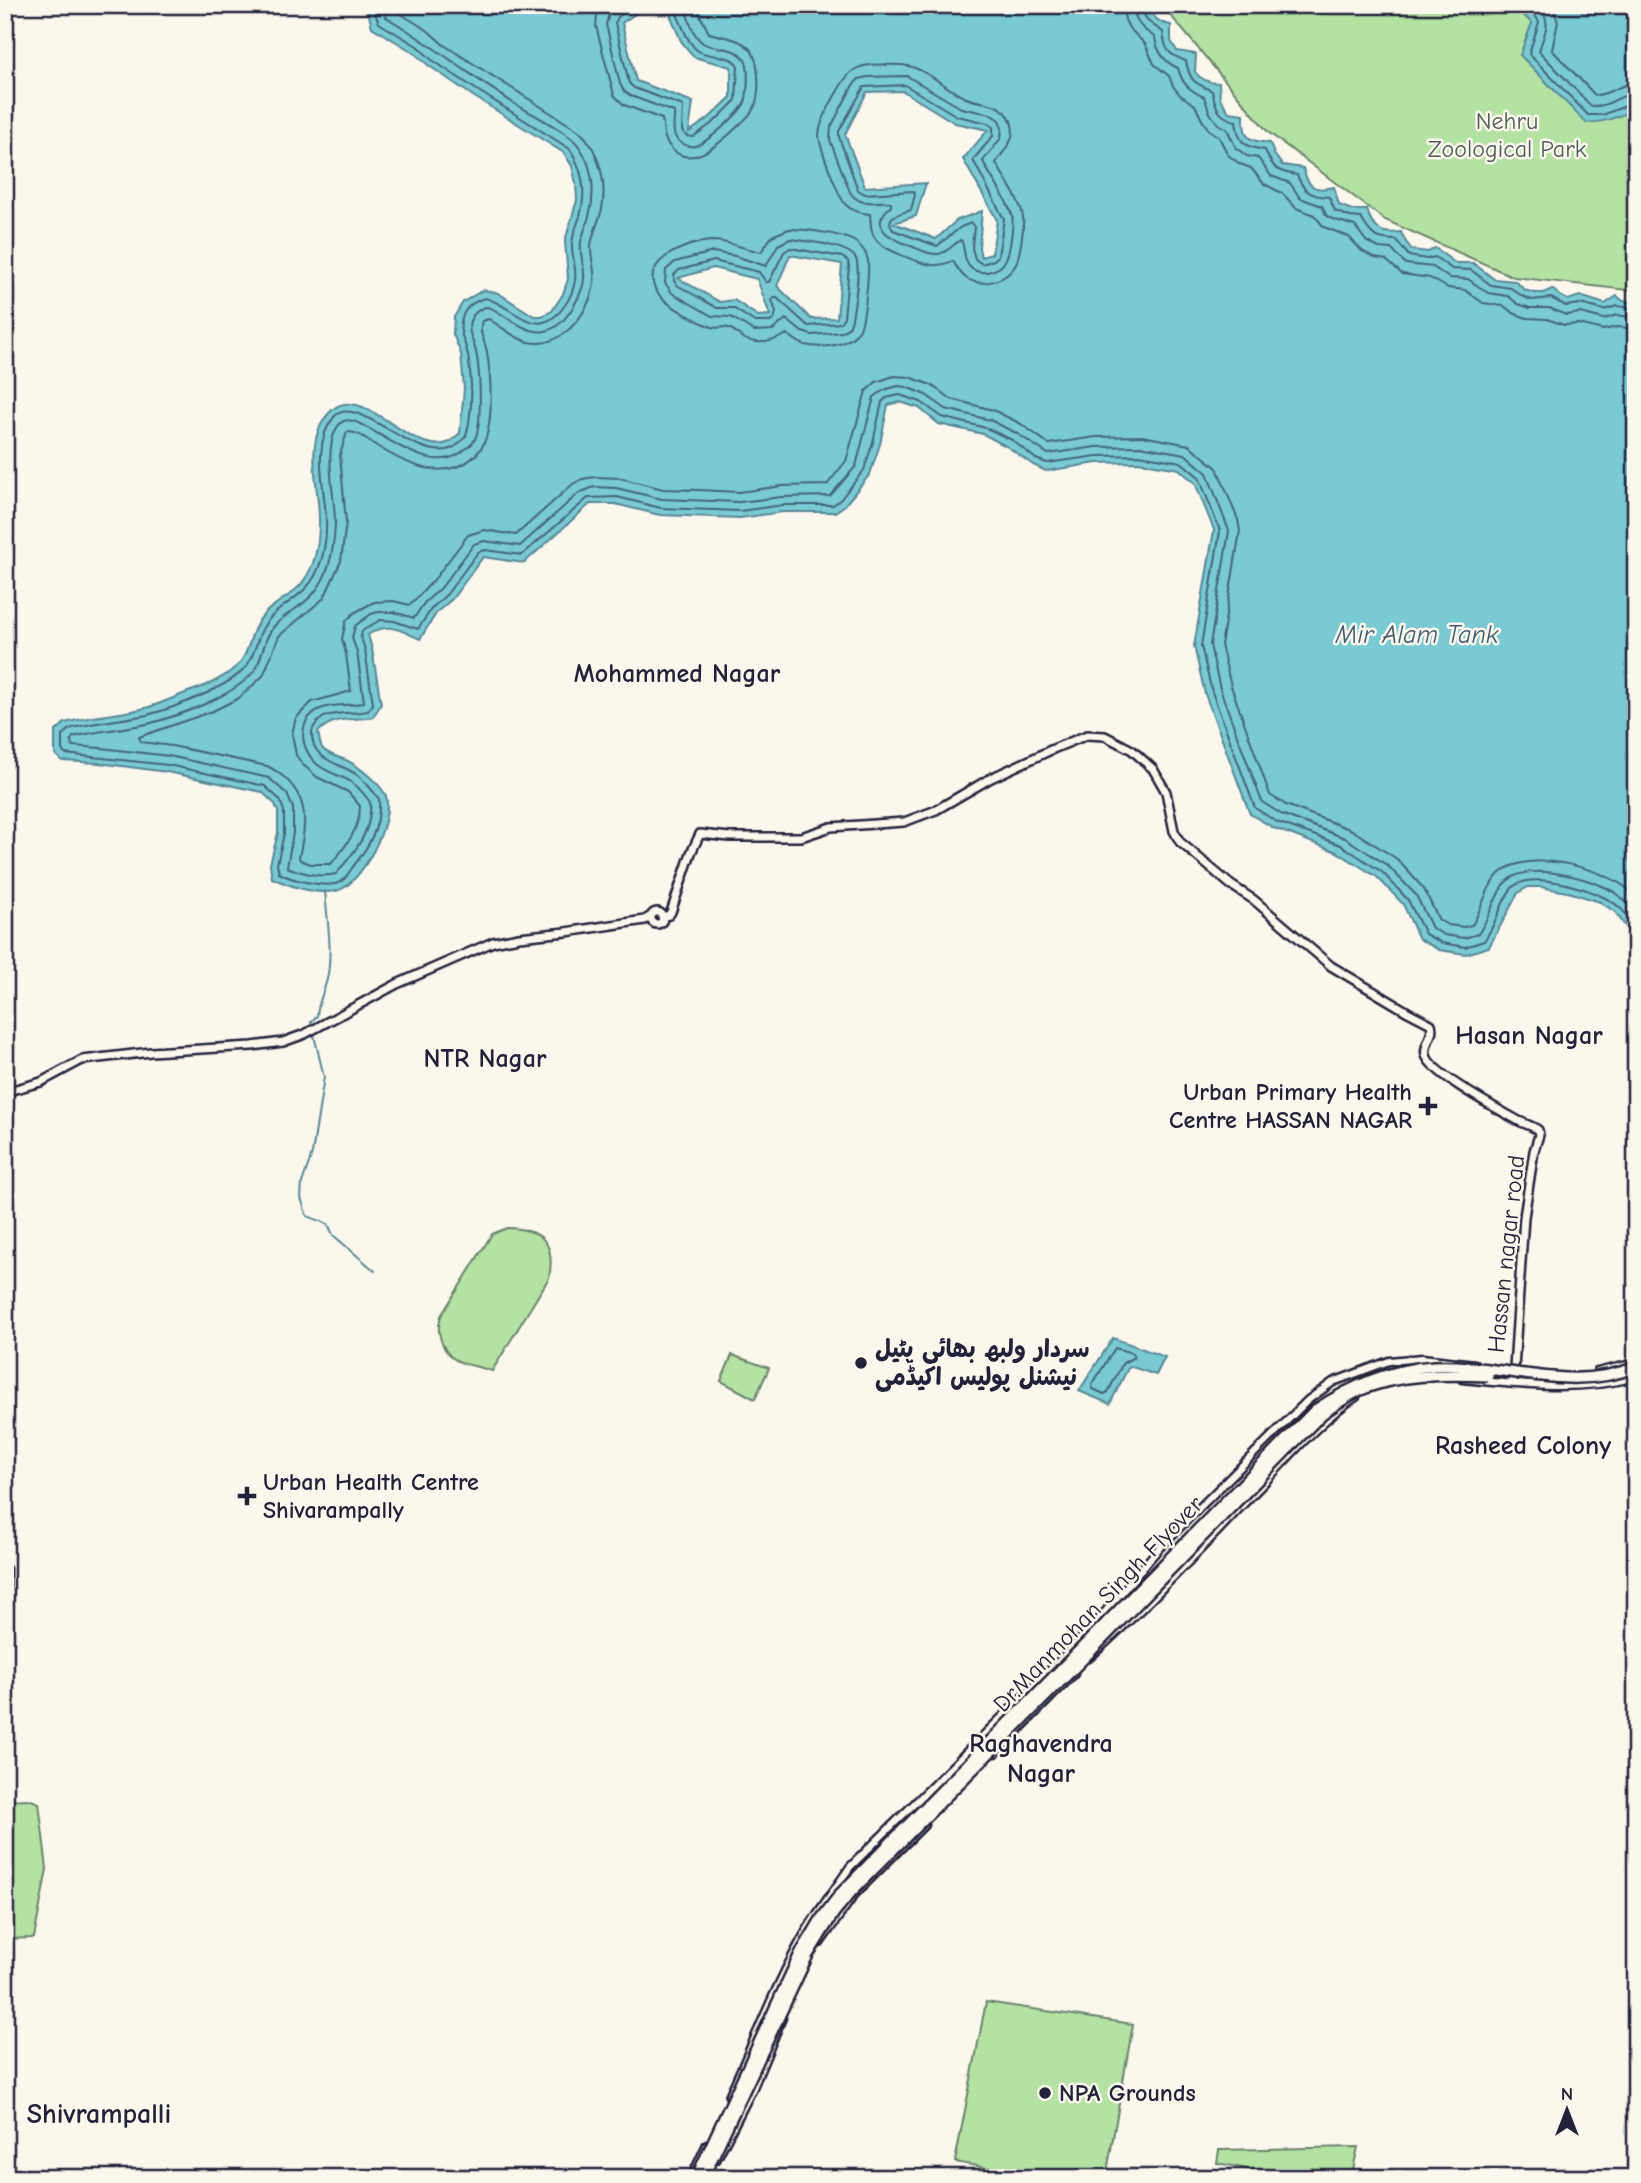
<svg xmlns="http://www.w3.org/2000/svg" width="1641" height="2183" font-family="'Comic Neue','Playpen Sans Arabic',sans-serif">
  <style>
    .green { fill: #b3e2a2; stroke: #6a826e; stroke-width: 2 }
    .water { fill: #79cad3; stroke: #568796; stroke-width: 2; fill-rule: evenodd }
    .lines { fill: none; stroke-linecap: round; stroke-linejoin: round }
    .shore { stroke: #456578; stroke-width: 2 }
    .stream { stroke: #568796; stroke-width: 2 }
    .tertiary-casing { stroke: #22223b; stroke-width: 11 }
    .secondary-casing { stroke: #22223b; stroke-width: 12 }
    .primary-casing { stroke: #22223b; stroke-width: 13 }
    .tertiary { stroke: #fbf7ec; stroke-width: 6 }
    .secondary { stroke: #fbf7ec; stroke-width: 7 }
    .primary { stroke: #fbf7ec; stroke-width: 8 }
    .trunk-bridge-casing { stroke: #22223b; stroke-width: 14; stroke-linecap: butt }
    .trunk-bridge { stroke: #fbf7ec; stroke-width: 9 }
    .poi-dot { fill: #22223b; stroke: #fbf7ec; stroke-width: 2.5 }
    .labels { text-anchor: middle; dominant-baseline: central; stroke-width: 5; stroke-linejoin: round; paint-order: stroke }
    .park-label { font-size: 24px; fill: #4e5c5a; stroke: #fbf7ec }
    .poi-label { font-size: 24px; font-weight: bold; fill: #22223b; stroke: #fbf7ec; text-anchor: start }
    .street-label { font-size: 24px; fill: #22223b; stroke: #fbf7ec }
    .water-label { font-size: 26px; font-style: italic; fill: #405d70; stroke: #fbf7ec }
    .neighbourhood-label { font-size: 26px; font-weight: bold; fill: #22223b; stroke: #fbf7ec }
    .quarter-label { font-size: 28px; font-weight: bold; fill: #22223b; stroke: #fbf7ec }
  </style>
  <rect width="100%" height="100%" fill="#fbf7ec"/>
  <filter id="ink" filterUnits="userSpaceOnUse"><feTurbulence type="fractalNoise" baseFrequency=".0143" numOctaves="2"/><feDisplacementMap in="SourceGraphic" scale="14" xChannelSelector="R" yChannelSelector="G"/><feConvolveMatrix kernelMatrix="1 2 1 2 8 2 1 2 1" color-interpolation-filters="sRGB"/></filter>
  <g filter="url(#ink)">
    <!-- green -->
    <path class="green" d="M1162,5H1636V291L1514,277L1385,220L1268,132Z
      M507,1228C542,1229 556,1242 549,1278L492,1371C471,1363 451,1367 442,1343C438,1332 438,1327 441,1316L492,1234Z
      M732,1355L769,1368L755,1399L721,1381Z
      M28,1799L39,1803L47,1869L34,1938L5,1939V1800Z
      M986,2002L1133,2024L1106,2178H1041L955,2162Z
      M1358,2147L1351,2178H1291L1217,2163L1219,2150Z"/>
    <!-- water -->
    <path class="water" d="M369,5H1149C1151,17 1158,23 1171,25V41L1177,51L1196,54L1195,72C1201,80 1208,83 1219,83L1220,98L1229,112L1244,114C1243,138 1247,141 1270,143L1274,154L1282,165L1303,168C1308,187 1314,192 1334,187L1339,205L1352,210H1367C1373,229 1381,235 1401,232L1406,242L1412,250L1428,252L1435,248L1455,263H1473L1494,279L1515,281L1525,290L1534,293H1544L1552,289L1559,295L1568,300L1580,296L1605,304L1617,296L1623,301L1636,302V941L1615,912L1600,902L1572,893L1541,887H1528L1518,893L1489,947L1466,954L1439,950L1419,939L1403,904L1377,877L1337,852L1274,828L1250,814L1205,694L1194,646L1214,530L1195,483L1179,469L1138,462L1097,463L1046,471L1033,465L1008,447L983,434L939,424L919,408L900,402L888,405L880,444L870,474L845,505L835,512H783L740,518L660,515L615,504H590L524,563L483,557L452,599L437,612L420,639C399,630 389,621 368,635L372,649L381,704L373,717C353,721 334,715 318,732C319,737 320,744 322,748C328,755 338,757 346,760C358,766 381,784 386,796C394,821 361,886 336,891C316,895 290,886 272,878L270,864L278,833V812L275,804L262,792L167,772L99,763L62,761L55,754V732L65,723C92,715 121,715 149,707C162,703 175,697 188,692C207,686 225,678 239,664C251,651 249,629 265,613C276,602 293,595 302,583C315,567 319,542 319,522C320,486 301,439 332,410C361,382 412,456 447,443C452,441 457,436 460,433L464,389L461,354L453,334L454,317L463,302L483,290L498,293L534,316H542L552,311L563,294L568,279L565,241L577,200L576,183L572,166L564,153L473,96L428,65L413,52L372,27L368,12ZM645,7L670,14L681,41L694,57L731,67V97L710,117L689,132L693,102L636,81L622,23ZM903,91L955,123L988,130L963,159L997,220L992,254L981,257L979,248L982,211L957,220L936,239L894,223L916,216L926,183L865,187L845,134L867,92ZM790,255L842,264L837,318L811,319L777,286ZM713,268L757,279L770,315L758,316L734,300L720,302L678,278Z
      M1453,5H1620L1624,13L1636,23V107C1620,118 1605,122 1586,123L1520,55L1532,23L1514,7L1464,10Z
      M1113,1338L1165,1357L1156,1375L1129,1366L1110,1404L1079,1391Z"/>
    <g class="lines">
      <!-- shore -->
      <path class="shore" d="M376,5L375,13L379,23L417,46L432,60L477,90L570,149C583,170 587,192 580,216C577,225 573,234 572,243C571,255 577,268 575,280C573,296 560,318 544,322C526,327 504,302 485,298C475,301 465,307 462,318C457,331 466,343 468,355C472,381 473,411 466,436C462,441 456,447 450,449C414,462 356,392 334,417C311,444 325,488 326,520C327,542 322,573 305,589C295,599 282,606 272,616C256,631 258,651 246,667C228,688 174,708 147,715C121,720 94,722 69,729L62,736V750L65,754L168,765L265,786L280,800L284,811V834L277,864L279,873C292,880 330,890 342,881C346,878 349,872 352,868C369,847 381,826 379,799C374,792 367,784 361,778C343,762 311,763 312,733C312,727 319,720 324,717C338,711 353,714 368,711L373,704L365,650L361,637L362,631L380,620L394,621L418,629L432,608L447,594L478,552L485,550L522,555L588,498L617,497L661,508L740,511L783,505H833L840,500L864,470L873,442L882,402L886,398L900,395L921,402L942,417L986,428L1012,440L1036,459L1047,463L1097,456L1139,455L1181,462L1199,477L1220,531L1201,646L1212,692L1255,808L1277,822L1341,845L1382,872L1408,900L1425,934L1442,943L1465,947L1484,941C1495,927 1502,899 1512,888C1531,868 1602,891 1619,907C1626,913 1631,921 1636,928
        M384,5L386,17C431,44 471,76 515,104C530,113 568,132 578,145C593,165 596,192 589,216C587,225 583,233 581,242C579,254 585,267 584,279C584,289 577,300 572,309C545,350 523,326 491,308L485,307C478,310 472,314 470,321C467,332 474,342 476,352C480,370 483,425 474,441C471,446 466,448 462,452C422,482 359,408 342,422C320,440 336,499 335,524C334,548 330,576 313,594C303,606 287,613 276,624C263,637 264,656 254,671C236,695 181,715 151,723C126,729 99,730 73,737L71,740L72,746L101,748L169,756L269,778L287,794L293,808V833L287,867C301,873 321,878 336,874C354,853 373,831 370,802C365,795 359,787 351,782C342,776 331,774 321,767C301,754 294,721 320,709C335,703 351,707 364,702L357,652L352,638L355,626L371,614L378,612H394L414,618L425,602L441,588L474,544L484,541L520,546L579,493L594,487L616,488L662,499L739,502L782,497L830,496L856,466L874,397L884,390L898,386L906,387L926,395L946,409L990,420L1016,433L1048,454L1096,447L1140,446L1185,454L1207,473L1229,531L1210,645L1220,689L1262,802L1281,814L1345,838L1387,865L1416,895L1432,928L1444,935L1464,938L1478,934C1489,920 1496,891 1507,881C1528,862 1584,877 1607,888C1619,894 1627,902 1636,913
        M395,5L396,11L427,30L444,45L579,131C599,148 607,183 602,209C599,221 593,233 591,245C590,258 596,270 594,283C590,313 560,352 525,341C512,336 500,326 489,319L482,321C478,332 485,341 487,352C491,377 494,419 484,443C480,453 467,464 456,467C432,476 401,461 380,448C370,442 359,431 347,432L340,455L346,522L341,561L324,598L279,636L263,676L239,698L213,711L139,737L141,742L172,746L267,766C274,769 279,773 285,778C310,801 306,827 299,857L300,860L311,864H331C345,847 360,830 360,806L348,792L317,777L302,764L296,755L292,734L296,718L312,702L351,691L346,654L342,639L346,621L354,613L374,602L393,601L410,605L433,581L468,535L484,530L516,535L573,484L582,479L595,477L620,478L663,489L698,490L739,492L782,486L827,485L846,461L866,391L876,382L894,376L909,377L931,385L951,399L993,410L1021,424L1049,444L1096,437L1142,436L1189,445L1217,468L1238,520L1240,531L1221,645L1231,686L1270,795L1286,805L1352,830L1397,859L1424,889L1439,920L1448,925L1464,927L1472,925C1482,910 1486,886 1500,873C1530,847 1611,869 1636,896
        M603,5L597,15L596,26L614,95L624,105L662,119C664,127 662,136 668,144C687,173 718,145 735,129C741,123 749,117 753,110C761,96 760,59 749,48C739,38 722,37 709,33L695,5
        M620,5L609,14L606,24L620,84L624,91L631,96L674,112C675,120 671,130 676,138C680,144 688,147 695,146C707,143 738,115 744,104C748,98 749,69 746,62C739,45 716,51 703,43C692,36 689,16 683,5
        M635,5L618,17L615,23L629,83L634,88L683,106L682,131L687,136L693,137L714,122L736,100L738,66C730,52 709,59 697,50C686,41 682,23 675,10L664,5
        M1123,5L1125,20L1129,28L1145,44L1154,64L1169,76L1173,86L1180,95L1195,105L1202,120L1209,130L1219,137L1228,155L1240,164L1251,168L1264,184L1282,193L1296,208L1314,215L1324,227L1349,237L1362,251L1375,258L1386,260L1402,274L1430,278L1448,288L1465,290L1483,303L1504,306L1513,313L1527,318L1547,319L1564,325L1579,324L1603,330L1618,327L1636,329
        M1134,5C1134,21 1141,29 1155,37C1157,52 1164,62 1178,68C1182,84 1189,90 1204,97L1210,113L1218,124L1227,129L1236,148L1247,156L1258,158L1271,176L1290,183L1300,198L1322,206L1326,215L1332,219L1355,226L1366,241L1379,248L1391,249L1406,264L1433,267L1449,278L1468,279L1488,293L1508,296L1518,304L1530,308H1549L1566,315L1580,313L1604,319L1617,315L1636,318
        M1142,5C1143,21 1152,24 1163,32C1165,51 1169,55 1186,61C1190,81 1193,82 1212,91C1216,108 1218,117 1236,121C1238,142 1244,147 1265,150C1273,169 1277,172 1297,175C1304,192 1310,196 1329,197L1335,211L1350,217L1361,218C1371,236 1376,240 1396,240L1409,256L1427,259L1435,257L1452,269L1471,270L1491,285L1511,288L1522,296L1532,300L1551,298L1566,306L1580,304L1604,310L1617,306L1636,309
        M1523,5L1536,17L1539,22L1529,54L1588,115H1602L1636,102
        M1537,5C1554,23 1544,32 1539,51L1591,106C1608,108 1620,94 1636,93
        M1552,5L1558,22L1552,50L1595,95C1610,95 1621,83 1636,83
        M902,65C925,67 943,87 964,97C975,103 989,101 1000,108C1006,112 1011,118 1012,125C1016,142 1003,150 996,163C1004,178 1021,201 1023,217C1024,228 1020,257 1015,266C1006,281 981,288 966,278C960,274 957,267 953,261C947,263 940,266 932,265C919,263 885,250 877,241C870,233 871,224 870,214C862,213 853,212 846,205C839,198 819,146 819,135C819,122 843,77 854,70C867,62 887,65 902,65Z
        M907,76L961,108L990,114L999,120L1002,128L1001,138L983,161C991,179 1006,196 1012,215C1014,223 1010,251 1006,259C1001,272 978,277 969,266C963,258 965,247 961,240C953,244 947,253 938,254C929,255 919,249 911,246C892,239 866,228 891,206V202C875,200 860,208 850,192L830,140L831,127L853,85L859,79L867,77Z
        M905,85L957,116L988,123L993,127V136L973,160L1004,219L998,256L994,260L982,264L975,259L972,248L974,226L971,223L961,227L937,246L893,230C883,215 901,214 911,210L915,195L913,191L865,194L858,190L839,137V131L864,87Z
        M789,229C805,229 845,234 857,243C863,248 867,254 868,261C869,272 865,321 859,330C850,346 822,349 805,345C798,343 793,338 787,334C773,342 756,346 741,337C738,334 732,329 728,328C723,326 717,329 712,327C700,323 669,306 661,297C631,263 688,241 714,241C730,242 745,249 761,252L772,236Z
        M790,239C804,241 850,245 856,259C861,271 854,305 852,319L849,327L842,332L812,335L802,332L786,319L773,330L754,331L731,317L712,316L672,293L665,283L666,270L675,262L713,252L735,256L766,266L778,245Z
        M790,248L842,257L848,261L849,266L844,317L840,323L808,326L776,297L772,300L776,312L774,319L770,322H755L733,308H717L677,285L674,281V275L679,270L714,261L759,272L766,282H769L784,252Z
        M1115,1348L1132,1353L1134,1357L1123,1363L1108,1392L1104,1394L1093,1389L1092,1385Z"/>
      <!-- stream -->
      <path class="stream" d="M312,1025L311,1022L317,1016C318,1002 324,992 327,979C333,951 327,919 325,891
        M314,1035L324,1077L312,1154L302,1183L301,1198L307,1216L328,1224L333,1235L375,1271"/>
      <!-- tertiary casing -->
      <g class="tertiary-casing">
        <path id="tertiary" d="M1597,1372L1627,1365
          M1462,1379C1519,1385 1579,1392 1636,1377
          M1089,1658C1147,1606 1201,1549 1255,1492C1288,1459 1316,1423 1356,1397
          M996,1753L1074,1674
          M820,1943L854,1895L924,1825
          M729,2096C755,2040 776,1983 807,1930C820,1908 836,1888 850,1867L1057,1663L1095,1624L1160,1547L1308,1400L1333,1382L1389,1361L1422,1358L1475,1364
          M716,2160L752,2090L782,2018
          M691,2178L707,2144"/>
      </g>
      <!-- secondary casing -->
      <g class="secondary-casing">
        <path id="secondary" d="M651 918a6 6 0 1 1 12 0a6 6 0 1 1-12 0Z
          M662,917L669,915L671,912L691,853L700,834L730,837H801L831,827L904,822L936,810L991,778L1053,749L1087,735L1105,736L1132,750L1153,769L1166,792L1174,831L1180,842L1231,885L1254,900L1331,966L1408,1012L1431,1024C1435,1035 1423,1044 1426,1055C1430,1073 1501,1111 1519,1121C1525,1124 1532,1126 1538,1130L1539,1135L1534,1151L1524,1217L1513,1383
          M5,1092L41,1082L82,1060L151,1052L252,1046L283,1042L305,1034L397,984L493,942L519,937L566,932L645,920L651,916"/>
      </g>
      <!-- primary casing -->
      <g class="primary-casing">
        <path id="primary" d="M5,1569V1596"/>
      </g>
      <!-- tertiary -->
      <use href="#tertiary" class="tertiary"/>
      <!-- secondary -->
      <use href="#secondary" class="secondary"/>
      <!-- primary -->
      <use href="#primary" class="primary"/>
      <!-- trunk-bridge casing -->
      <g class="trunk-bridge-casing">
        <path id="trunk-bridge" d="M696,2178L800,1954L821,1919L840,1894L1315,1410C1351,1386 1391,1369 1434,1366C1502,1363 1570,1394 1636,1367
          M703,2178L808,1955L834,1913L853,1890L1096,1646L1322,1414C1334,1406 1346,1397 1359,1391C1397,1374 1448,1374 1488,1376"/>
      </g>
      <!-- trunk-bridge -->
      <use href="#trunk-bridge" class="trunk-bridge"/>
    </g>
  </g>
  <!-- markers -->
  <g class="poi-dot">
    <path d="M1424.5 1095.5h7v7h7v7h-7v7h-7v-7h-7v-7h7z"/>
    <circle cx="861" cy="1363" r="7"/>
    <path d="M243.5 1485.5h7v7h7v7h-7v7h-7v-7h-7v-7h7z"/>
    <circle cx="1045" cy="2093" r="7"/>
  </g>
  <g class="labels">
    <!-- park labels -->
    <g class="park-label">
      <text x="1507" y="121">Nehru<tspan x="1507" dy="28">Zoological Park</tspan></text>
    </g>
    <!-- poi labels -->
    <g class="poi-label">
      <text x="1412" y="1092" text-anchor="end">Urban Primary Health<tspan x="1412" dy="28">Centre HASSAN NAGAR</tspan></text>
      <text x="875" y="1349">سردار ولبھ بھائی پٹیل<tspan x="875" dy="28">نیشنل پولیس اکیڈمی</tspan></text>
      <text x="263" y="1482">Urban Health Centre<tspan x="263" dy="28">Shivarampally</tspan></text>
      <text x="1059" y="2093">NPA Grounds</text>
    </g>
    <!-- street labels -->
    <g class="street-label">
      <text transform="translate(1506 1254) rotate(-84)">Hassan nagar road</text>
      <text transform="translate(1098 1604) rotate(-46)">Dr.Manmohan Singh Flyover</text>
    </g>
    <!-- water labels -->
    <g class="water-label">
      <text x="1417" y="635">Mir Alam Tank</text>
    </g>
    <!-- neighbourhood labels -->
    <g class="neighbourhood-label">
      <text x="677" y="674">Mohammed Nagar</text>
      <text x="1529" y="1036">Hasan Nagar</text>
      <text x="485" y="1059">NTR Nagar</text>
      <text x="1523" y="1446">Rasheed Colony</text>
      <text x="1041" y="1744">Raghavendra<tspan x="1041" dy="30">Nagar</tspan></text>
    </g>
    <!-- quarter labels -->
    <g class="quarter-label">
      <text x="99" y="2114">Shivrampalli</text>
    </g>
  </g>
  <!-- margin -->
  <rect width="1641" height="2183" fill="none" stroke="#fbf7ec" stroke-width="28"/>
  <rect x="14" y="14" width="1613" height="2155" fill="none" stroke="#22223b" stroke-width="2.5" filter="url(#ink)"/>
  <!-- north arrow -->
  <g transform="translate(1567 2110)" stroke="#fbf7ec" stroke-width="5" paint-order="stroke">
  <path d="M0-5L12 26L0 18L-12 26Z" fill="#22223b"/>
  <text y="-10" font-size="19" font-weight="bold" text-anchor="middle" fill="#22223b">N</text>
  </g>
</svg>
